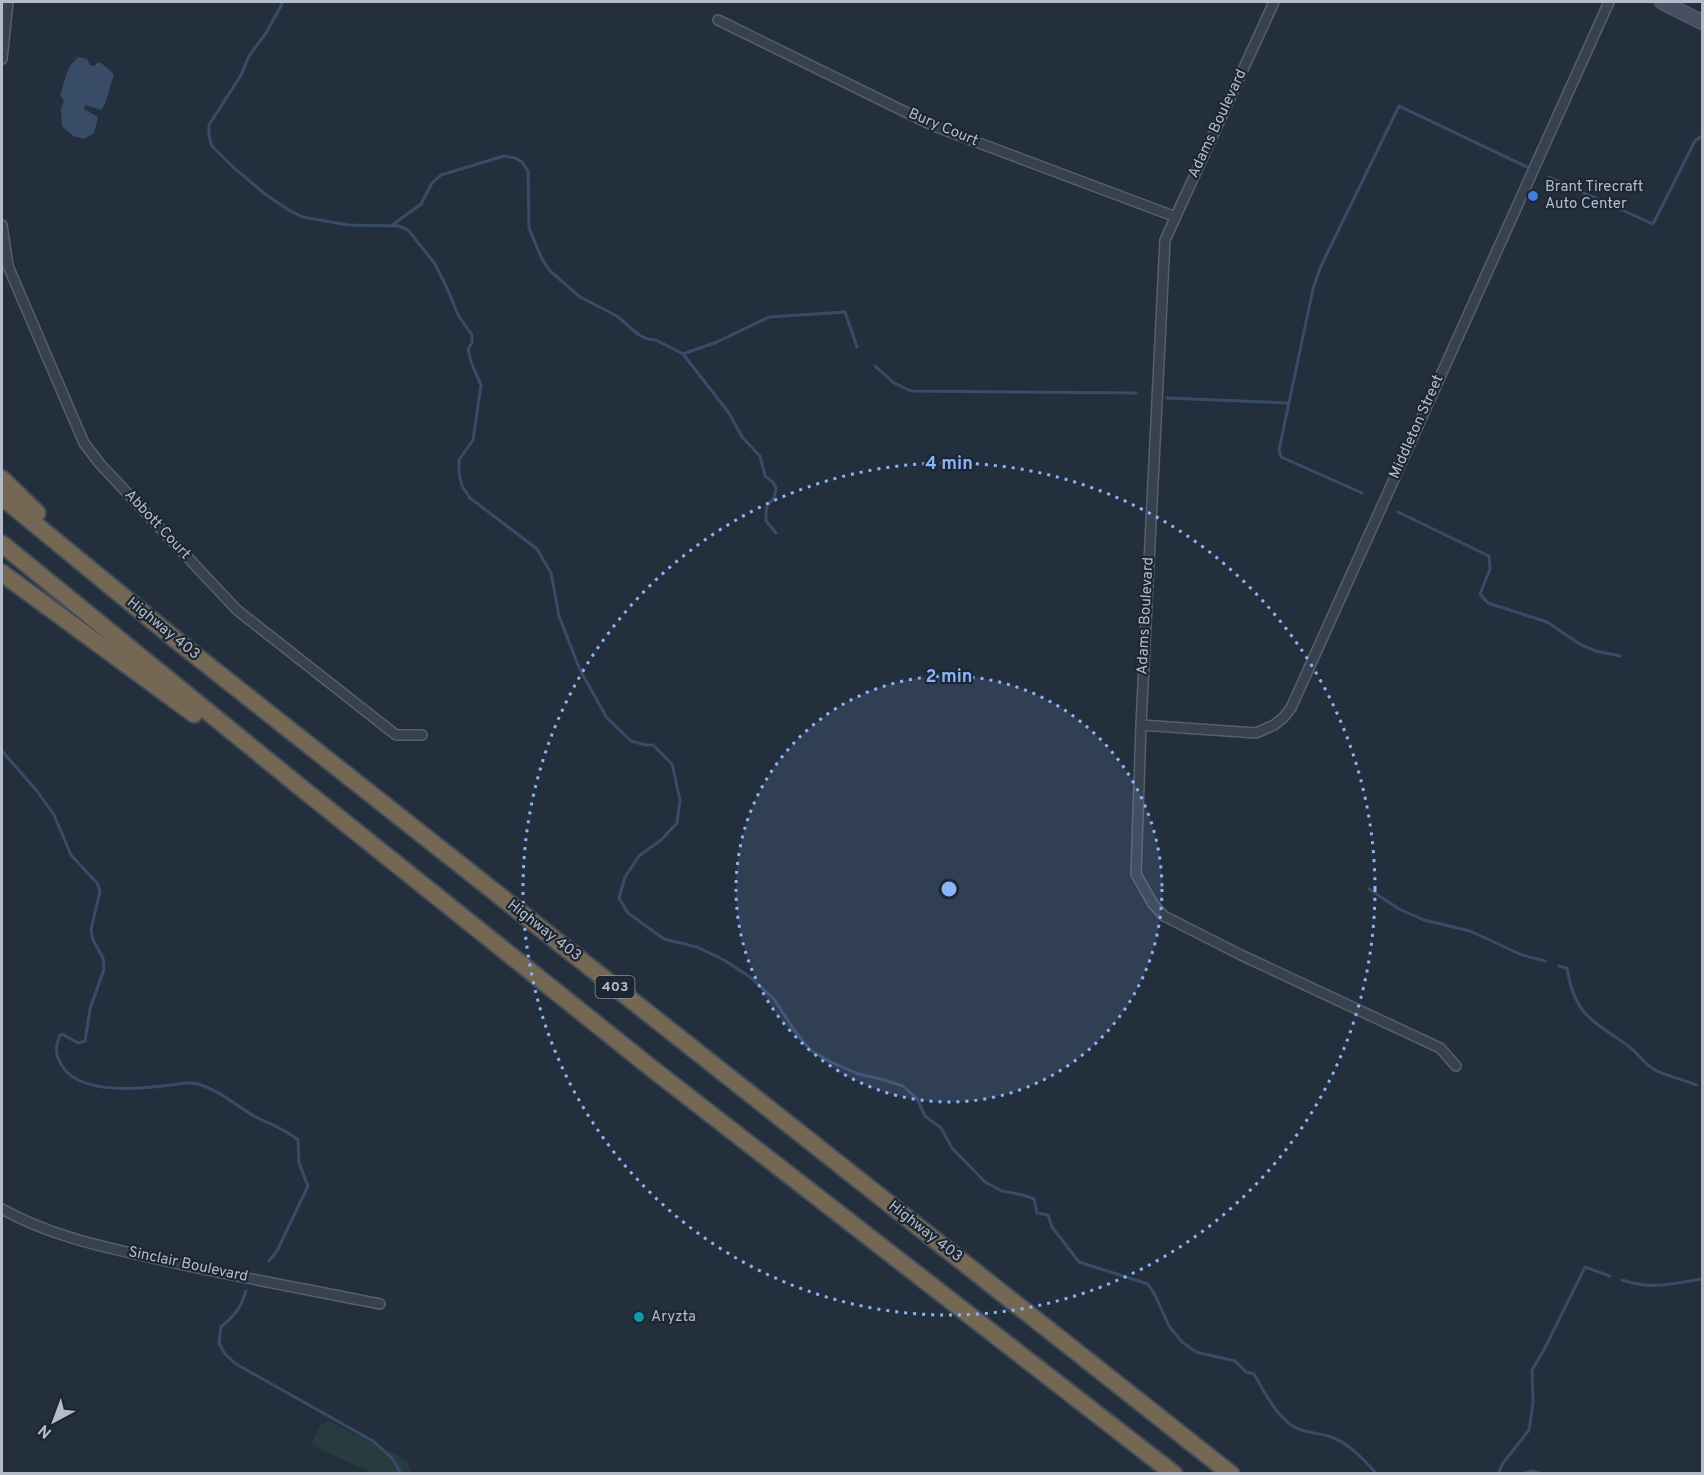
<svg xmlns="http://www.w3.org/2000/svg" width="1704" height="1475" font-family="Overpass,sans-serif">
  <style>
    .green { fill: #263c3f }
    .water { fill: #394c67 }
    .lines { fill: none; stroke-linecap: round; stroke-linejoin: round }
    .stream { stroke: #394c67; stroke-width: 3 }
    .street-casing { stroke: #565f6c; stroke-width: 12 }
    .secondary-casing { stroke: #565f6c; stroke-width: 16 }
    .highway-casing { stroke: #434c59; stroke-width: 20 }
    .street { stroke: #38414e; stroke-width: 9 }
    .secondary { stroke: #465061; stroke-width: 14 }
    .highway { stroke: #746855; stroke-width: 16 }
    .ring { fill: none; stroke: #8ab4f8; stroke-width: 3; stroke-dasharray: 3 6 }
    .shop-dot { fill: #3f7fe0; stroke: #1d2633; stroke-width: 2 }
    .culture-dot { fill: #0f9aa8; stroke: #1d2633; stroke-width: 2 }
    .labels { text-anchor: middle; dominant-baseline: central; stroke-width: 4.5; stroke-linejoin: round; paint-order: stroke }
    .shield { fill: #1d2633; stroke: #878f9c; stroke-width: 1.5 }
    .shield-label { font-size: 14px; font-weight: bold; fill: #b4bcc9 }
    .street-label { font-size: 15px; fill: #b4bcc9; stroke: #1d2633 }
    .poi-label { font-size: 15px; fill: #b4bcc9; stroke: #1d2633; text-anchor: start }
    .centre { fill: #8ab4f8; stroke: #1d2633; stroke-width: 3 }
    .ring-label { font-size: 18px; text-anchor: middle; font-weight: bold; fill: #8ab4f8; stroke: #1d2633; stroke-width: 4.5; stroke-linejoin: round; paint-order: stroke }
  </style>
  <rect width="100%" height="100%" fill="#242f3e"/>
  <!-- green -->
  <path class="green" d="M329,1421L407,1460L411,1473H373L310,1445L321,1425Z"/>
  <!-- water -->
  <path class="water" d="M78,57L87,59L90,65L94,66L97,63H101L114,74L105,104L101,110L85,105L84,109L98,117L94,133L84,139L73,136L62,126L61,108L64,101L60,95L69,67Z"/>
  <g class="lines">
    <!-- stream -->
    <path class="stream" d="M283,2L266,33L249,56L241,75L209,125V136L212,146L233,167L265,194L290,211L303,217L348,225L399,226L408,230L435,264L447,288L458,315L472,335V343L468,349L471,362L481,385L473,440L459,460V474L462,486L470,498L537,549L551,573L559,616L580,670L607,718L631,741L646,745H653L672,764L680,800L677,823L661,840L639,856L625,877L619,898L628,913L664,939L697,947L724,960L750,977L774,999L792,1027L810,1050L831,1062L858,1074L881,1079L903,1086L917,1099L925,1116L941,1128L952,1148L985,1182L1002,1191L1023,1195L1034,1199L1037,1213L1048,1215L1052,1227L1079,1262L1148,1284L1155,1295L1169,1326L1182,1342L1196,1352L1235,1361L1246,1372L1254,1374C1264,1391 1274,1412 1290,1424C1302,1434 1320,1432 1334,1438C1352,1446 1364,1460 1377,1474
      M1549,177L1653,224L1695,141L1702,136
      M391,226L421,204L432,183L441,175L504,156L515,158L522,162L528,171L529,228L541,257L549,270L580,297L617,316L639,335L648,339L656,340L683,354L729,413L742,437L760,456L765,476L773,482L776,488L774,498L767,506L766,513V521L776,533
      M683,354L717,342L769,317L845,312L857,347
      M875,366L894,383L911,391L1136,393
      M1167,398L1288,403
      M1362,493L1281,457L1279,450L1313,289L1320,268L1399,106L1527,167
      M1398,512L1489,556L1490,569L1480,594L1488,603L1547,622L1581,645L1596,651L1620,656
      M2,751L37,791L54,815L71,855L97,883L100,891L91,930L93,940L103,958L104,969L90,1009L85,1041L78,1043L62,1034L60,1035C55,1047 55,1055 62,1066C80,1095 141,1089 170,1085C180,1084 189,1081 198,1084C219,1090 235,1105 254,1116C269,1124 284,1128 298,1140L299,1163L308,1186L277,1251L269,1261
      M1369,889L1399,909L1424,920L1470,931L1522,955L1545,961
      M1559,966L1567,968C1575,1019 1596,1021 1632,1049C1639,1055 1644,1063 1652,1068C1661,1075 1683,1079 1696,1085
      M1622,1280C1652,1290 1672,1284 1702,1279
      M246,1291C241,1308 234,1316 221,1327L219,1343L225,1354L236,1364L373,1441L392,1458L401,1474
      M1498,1474L1503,1463L1529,1430L1533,1403L1532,1370L1545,1348L1585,1267L1610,1276
      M1522,1474L1531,1471L1543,1474"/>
    <!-- street casing -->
    <g class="street-casing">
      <path id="street" d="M1274,2L1165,240L1141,725L1136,874L1153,904L1164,916L1241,955L1440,1048L1456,1066
        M718,20L934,126L1176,217
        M2,59L8,2
        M2,225L8,266L84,443L100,464L237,610L396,735H422
        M1141,725L1256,733L1274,725L1283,718L1291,708L1609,2
        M2,1209C50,1236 103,1247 157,1259C231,1276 306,1289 380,1304"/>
    </g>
    <!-- secondary casing -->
    <g class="secondary-casing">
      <path id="secondary" d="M1662,2L1702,22"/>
    </g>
    <!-- highway casing -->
    <g class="highway-casing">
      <path id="highway" d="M2,479L37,513
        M2,497L181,644L1231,1474
        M2,544L299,786L650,1067L1174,1474
        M2,573L194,714"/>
    </g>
    <!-- street -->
    <use href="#street" class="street"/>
    <!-- secondary -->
    <use href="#secondary" class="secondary"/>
    <!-- highway -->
    <use href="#highway" class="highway"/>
  </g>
  <!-- distance rings -->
  <circle cx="949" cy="889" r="213" fill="#8ab4f8" fill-opacity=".12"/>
  <g class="ring">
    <circle cx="949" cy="889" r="213"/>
    <circle cx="949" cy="889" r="426"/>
  </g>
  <!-- markers -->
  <circle class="shop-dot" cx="1533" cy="196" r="6"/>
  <circle class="culture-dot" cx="639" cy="1317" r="6"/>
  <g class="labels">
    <!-- shield labels -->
    <rect class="shield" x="595.5" y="976" width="39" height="22" rx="4.5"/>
    <g class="shield-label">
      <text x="615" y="987">403</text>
    </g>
    <!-- street labels -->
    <g class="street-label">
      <text transform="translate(1218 124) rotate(-65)">Adams Boulevard</text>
      <text transform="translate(943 128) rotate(23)">Bury Court</text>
      <text transform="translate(1417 427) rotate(-66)">Middleton Street</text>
      <text transform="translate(157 525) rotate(47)">Abbott Court</text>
      <text transform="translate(1146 616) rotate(-87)">Adams Boulevard</text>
      <text transform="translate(163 629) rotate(39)">Highway 403</text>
      <text transform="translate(544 931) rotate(38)">Highway 403</text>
      <text transform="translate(925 1232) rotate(38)">Highway 403</text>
      <text transform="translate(188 1265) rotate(12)">Sinclair Boulevard</text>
    </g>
    <!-- poi labels -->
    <g class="poi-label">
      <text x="1545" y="187">Brant Tirecraft<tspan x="1545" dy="17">Auto Center</tspan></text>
      <text x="651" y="1317">Aryzta</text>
    </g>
  </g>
  <circle cx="949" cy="889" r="9" class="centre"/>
  <g class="ring-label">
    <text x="949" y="469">4 min</text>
    <text x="949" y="682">2 min</text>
  </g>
  <!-- border -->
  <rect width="1704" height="1475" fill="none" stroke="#b4bcc9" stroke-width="6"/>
  <!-- north arrow -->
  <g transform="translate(54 1421) rotate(221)" stroke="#1d2633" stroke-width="4.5" paint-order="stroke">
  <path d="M0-4.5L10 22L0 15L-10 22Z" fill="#b4bcc9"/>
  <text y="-9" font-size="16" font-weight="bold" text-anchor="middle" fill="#b4bcc9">N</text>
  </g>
</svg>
